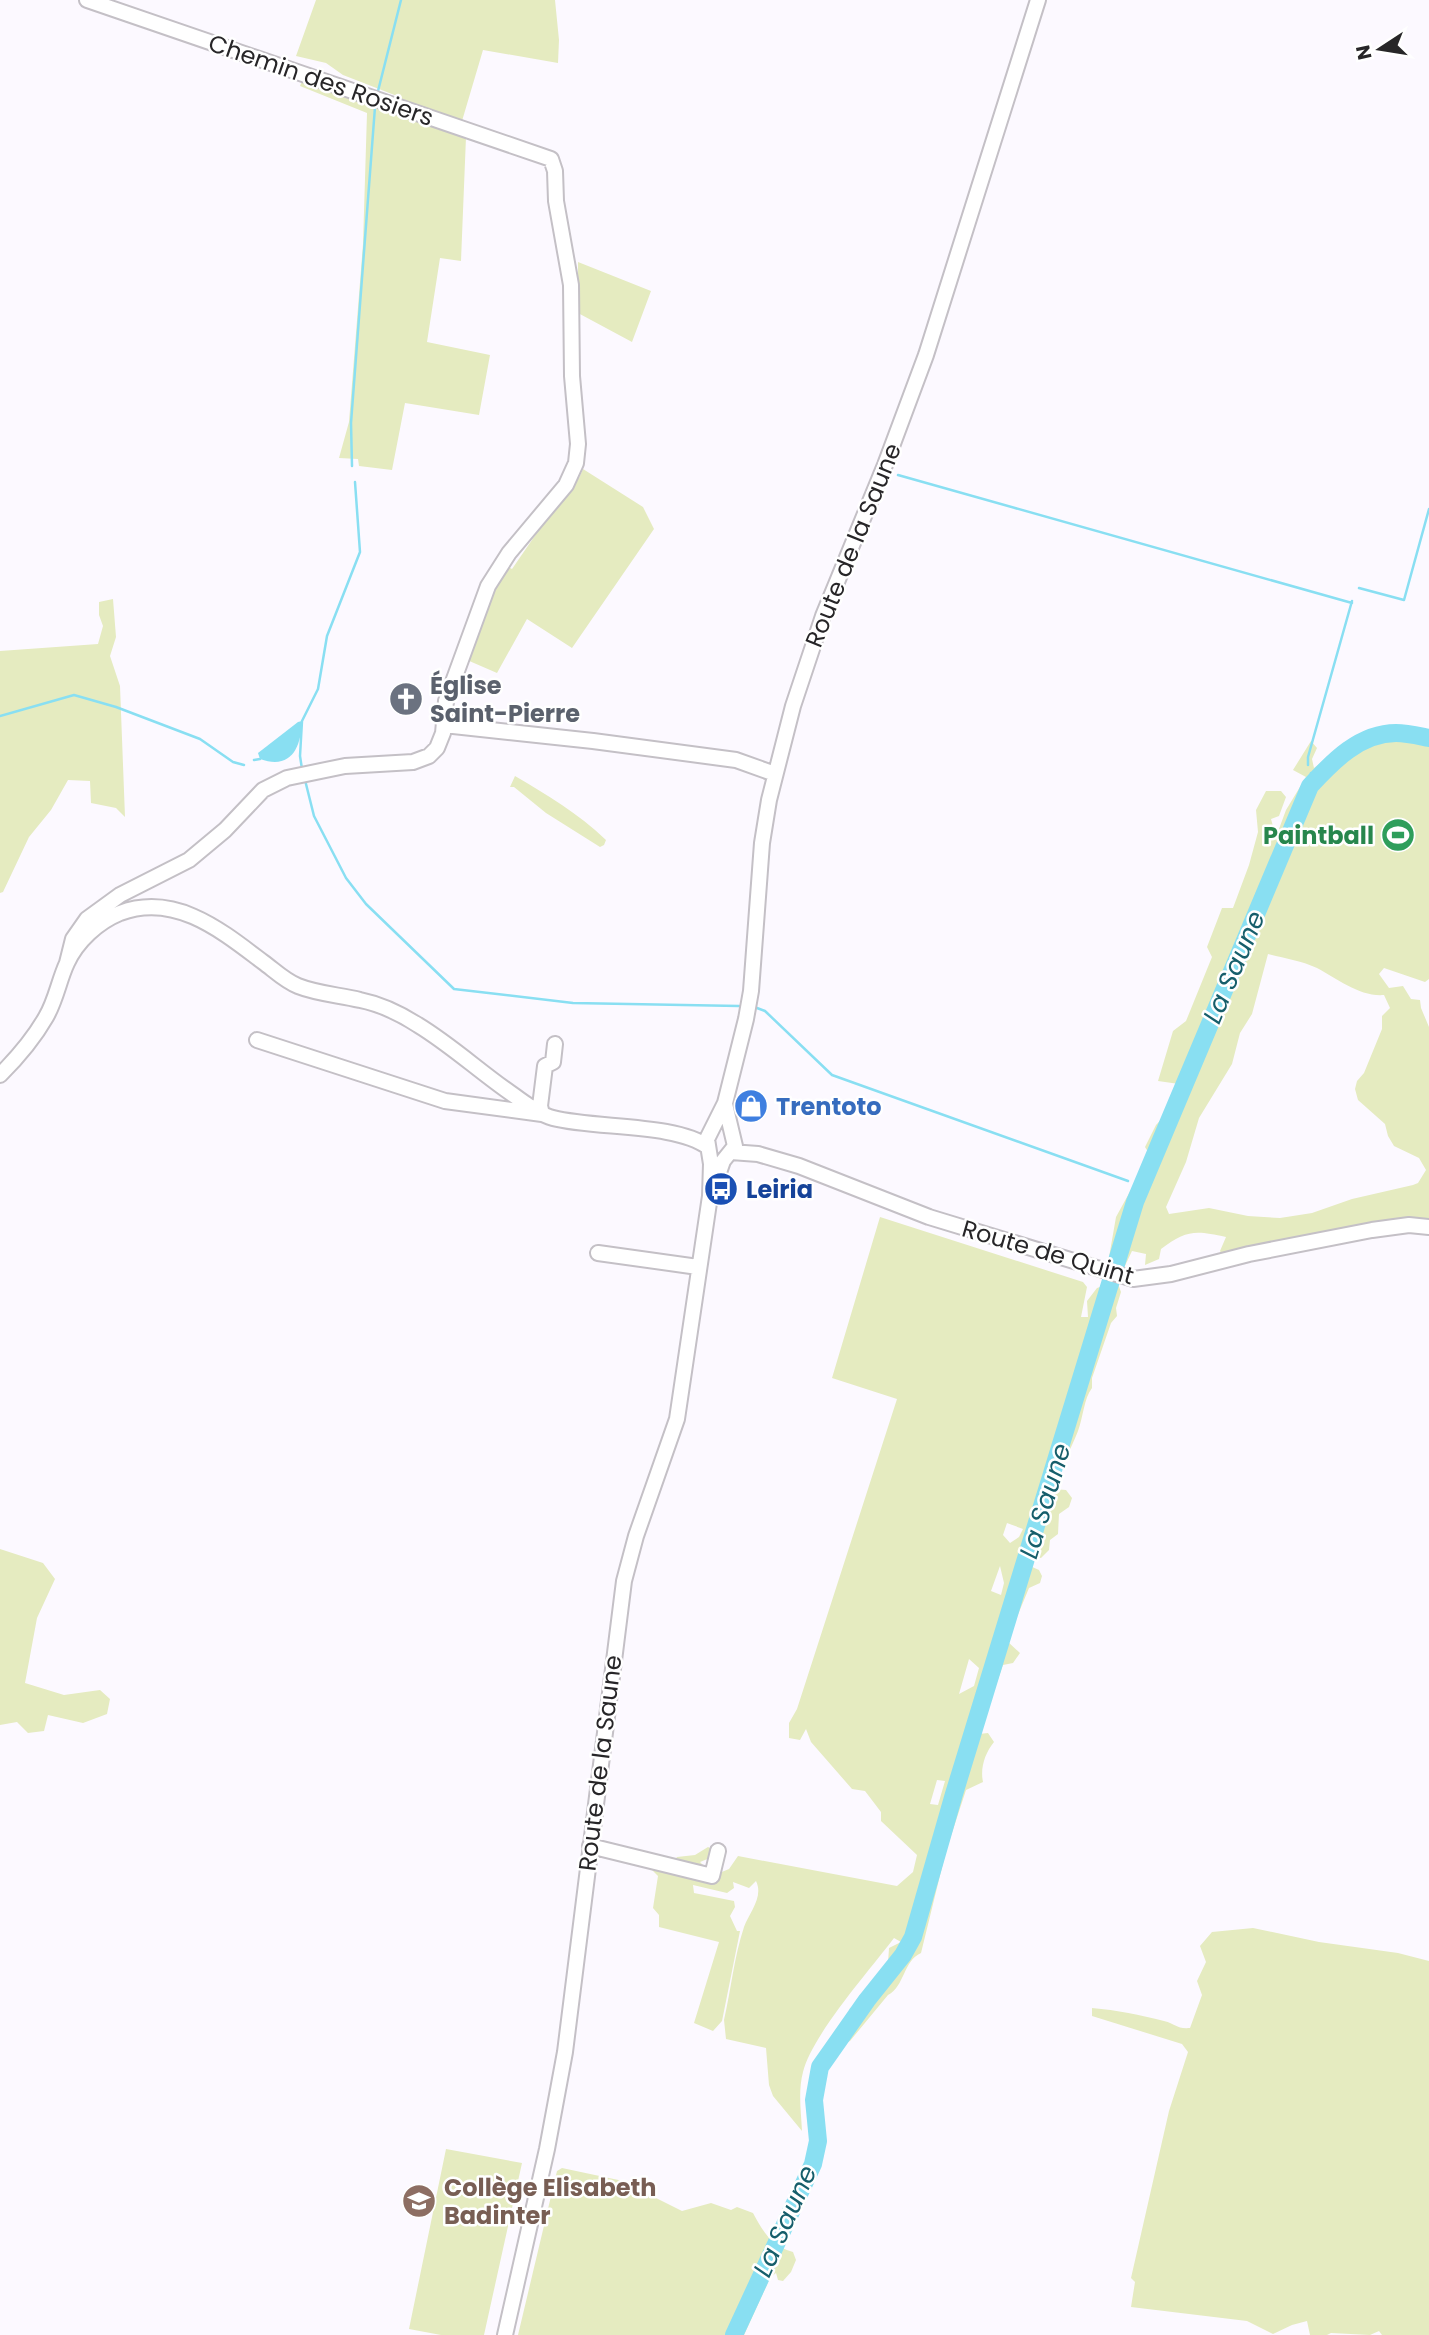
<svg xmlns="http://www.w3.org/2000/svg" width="1429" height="2335" font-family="Poppins,sans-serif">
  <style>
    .green { fill: #e5ebc0; fill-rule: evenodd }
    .water { fill: #89dff2 }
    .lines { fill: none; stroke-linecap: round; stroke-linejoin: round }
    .stream { stroke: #89dff2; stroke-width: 2.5 }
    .river { stroke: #89dff2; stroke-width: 18 }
    .minor-casing { stroke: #c4c0c6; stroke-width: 18 }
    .minor { stroke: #fff; stroke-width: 14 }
    .labels { text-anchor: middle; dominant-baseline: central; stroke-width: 5; stroke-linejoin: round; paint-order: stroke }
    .street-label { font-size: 24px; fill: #272628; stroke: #fff }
    .worship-label { font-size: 24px; font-weight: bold; fill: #5b616d; stroke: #fff; text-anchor: start }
    .leisure-label { font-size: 24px; font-weight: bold; fill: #27864d; stroke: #fff; text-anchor: end }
    .shop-label { font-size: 24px; font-weight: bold; fill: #366cbe; stroke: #fff; text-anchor: start }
    .transit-label { font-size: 24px; font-weight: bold; fill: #164399; stroke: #fff; text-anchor: start }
    .education-label { font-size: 24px; font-weight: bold; fill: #785e54; stroke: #fff; text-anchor: start }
    .water-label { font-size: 26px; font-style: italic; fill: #165e6b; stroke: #fff }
  </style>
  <rect width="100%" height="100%" fill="#fcf9ff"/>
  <!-- green -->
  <path class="green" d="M316,0H555L559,40L558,63L483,50L462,121L412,104L397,96L343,75L326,63L296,56Z
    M304,77L466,137L461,261L440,258L427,342L490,355L479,415L405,403L392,470L359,466L358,459L339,458L349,422L363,244L367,113L300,86Z
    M578,262L651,291L632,342L578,313Z
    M583,469L643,507L654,529L572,648L527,619L497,673L467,660L490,591L494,593L496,589L493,585L505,565L512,569L554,508L579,478Z
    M113,599L116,637L110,656L120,686L125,817L116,808L91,803L90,781L68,780L51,810L29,837L3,892L0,893V651L98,644L103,626L99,615V602Z
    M1405,728L1429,734V979L1425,982L1384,968L1379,974L1389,988L1403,986L1411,999L1420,1000L1421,1008L1429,1027V1224L1296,1237L1286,1245L1223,1256L1220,1251L1226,1237C1195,1230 1186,1230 1161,1249L1159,1259L1145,1265L1146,1254L1132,1251L1123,1270L1108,1263L1116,1217L1150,1155L1145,1147L1156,1125L1171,1109L1179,1084L1158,1081L1173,1031L1186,1021L1212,957L1207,947L1222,908H1233L1249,865L1258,832L1256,810L1266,791H1281L1286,797L1279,816L1271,819L1276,837L1286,810L1306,777L1293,770L1311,741L1317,748L1312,759L1314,768C1347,742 1361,731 1405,728ZM1268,954C1284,958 1302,961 1317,968C1338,979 1360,997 1384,995L1390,1008L1382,1016V1029L1364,1073L1357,1081L1355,1089L1358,1100L1385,1124L1388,1136L1394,1146L1419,1158L1426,1170L1418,1183L1413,1185L1352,1199L1312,1213L1280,1218L1248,1216L1209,1208L1169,1214L1166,1207L1186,1162L1199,1118L1232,1064L1240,1033L1252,1014Z
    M515,776C547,795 578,813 606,840L604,845L600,847L546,813L514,787H510Z
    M880,1217L1083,1282L1087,1287L1081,1317H1088L1087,1301L1097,1288L1117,1281L1121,1292L1116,1308L1117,1316L1111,1323L1092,1378V1388C1084,1398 1083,1418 1078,1431C1070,1451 1060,1469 1053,1489L1066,1490L1072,1498L1069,1507L1059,1514L1058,1534L1050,1540L1049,1550L1041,1558L1034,1557L1030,1566L1039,1570L1042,1576L1040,1583L1029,1588L1007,1641L1020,1653L1013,1663L1003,1665L979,1734L988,1733L994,1742C985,1753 980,1768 983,1782L966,1790L946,1851L921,1953C903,1961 905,1986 888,1995L850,2041L835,2048L830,2038L846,2020L850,2008L858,2005L866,1989L888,1963L889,1948L901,1942L894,1938C870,1970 812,2035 803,2072C798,2091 801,2111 802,2131L773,2096L769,2085L766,2048L726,2039L724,2020C731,1990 734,1957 744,1927C749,1913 764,1897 756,1881L749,1888L733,1882L734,1888L727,1893L693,1885L694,1893L734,1901L735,1907L730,1916L737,1931H740L722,2021L713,2031L694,2023L719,1942L659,1927V1915L653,1908L658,1876L650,1868L660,1862L672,1864L677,1857L695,1855L708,1847L716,1851L710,1858L700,1862L707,1869L717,1874L729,1869L738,1856L897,1886L913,1872L917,1855L881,1821V1812L865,1791L852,1789L811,1742L806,1729L800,1740L789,1738V1723L797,1709L897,1399L832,1378ZM1007,1523L1023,1529L1019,1537L1010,1543L1003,1535ZM1000,1566L1004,1583L1001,1595L991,1591ZM969,1659L979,1668L974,1686L959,1694ZM937,1780L945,1781L938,1805L930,1804Z
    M0,1549L43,1563L55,1579L37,1618L25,1683L64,1695L100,1690L110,1699L107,1714L83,1723L48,1715L44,1731L28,1733L17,1722L0,1725Z
    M1253,1928L1319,1942L1398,1953L1429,1961V2335H1382L1379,2331L1370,2335L1331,2333L1327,2335H1310L1307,2321L1292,2325L1273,2334L1247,2321L1131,2307L1135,2282L1131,2278L1169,2111L1188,2052L1182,2044L1092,2016V2008C1117,2010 1140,2015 1164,2021C1176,2024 1176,2029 1190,2028L1202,1995L1197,1981L1206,1962L1200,1946L1212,1932Z
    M446,2149L522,2163L484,2335H441L409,2329Z
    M562,2168L642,2185L646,2193L682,2211L711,2203L731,2210L737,2207L753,2213C763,2231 771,2247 793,2252L796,2260L791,2272L783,2281L778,2280L776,2273L770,2278L744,2335H518L557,2171Z"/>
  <!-- water -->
  <path class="water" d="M302,721C301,748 291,770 260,759L258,753L298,722Z"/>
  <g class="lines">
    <!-- stream -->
    <path class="stream" d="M378,91L401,0
      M352,466L351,423L375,107
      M898,475L1352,603
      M1359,588L1404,600L1429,509
      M0,716L74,695L116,707L200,739L233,762L244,765
      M254,760L260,759
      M1308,765V757L1352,601
      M302,769L300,756L302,721L318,689L327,636L360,552L355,482
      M1311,773L1313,782
      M305,780L314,816L346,878L366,904L454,989L573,1003L739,1006
      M757,1008L765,1011L832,1075L1128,1181
      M1138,1184L1142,1186"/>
    <!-- river -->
    <path class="river" d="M734,2335L813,2164L818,2141L814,2100L820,2067L867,2000L903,1955L913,1937L954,1794L1135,1202L1310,786C1333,761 1360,733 1396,733C1407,733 1419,736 1429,738"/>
    <!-- minor casing -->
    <g class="minor-casing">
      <path id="minor" d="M444,725L593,741L736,760L775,774
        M67,963L73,939L87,919L120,895L189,860L225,830L263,790L287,778L345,766L413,762L429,756L437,748L443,733L446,701L488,586L509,553L566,485L576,463L578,444L572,376L571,285L556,201L555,171L551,159L87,0
        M257,1040L445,1101L542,1114L540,1106L545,1066L553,1062L555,1044
        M0,1075C17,1058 34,1038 46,1017C56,1000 59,980 67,963C77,941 98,922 120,913C175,892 222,931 263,962C274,970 285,981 298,986C318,994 340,995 360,1000C380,1004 401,1014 418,1025C451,1045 480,1072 512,1094C525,1103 538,1114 553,1118C595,1129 676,1123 708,1147
        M731,1152L758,1154L799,1166L929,1217L1133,1279L1171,1274L1249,1254L1372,1230L1409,1225L1429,1227
        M716,1181L723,1161L735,1146L725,1104
        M598,1253L698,1267
        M590,1846L712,1876L718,1851
        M505,2335L547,2149L565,2052L624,1581L636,1536L677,1419L710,1196L711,1164L707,1139L725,1103L746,1019L751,991L762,843L769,800L793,706L823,616L885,465L926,355L1038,0"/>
    </g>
    <!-- minor -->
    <use href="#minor" class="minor"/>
  </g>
  <!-- icons -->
  <defs>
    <g id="church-disc" transform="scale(1.75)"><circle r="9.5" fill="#6b7280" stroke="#fff"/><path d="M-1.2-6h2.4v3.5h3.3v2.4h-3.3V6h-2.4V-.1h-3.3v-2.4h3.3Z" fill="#fff"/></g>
    <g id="stadium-disc" transform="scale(1.75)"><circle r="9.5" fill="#2e9e5b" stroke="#fff"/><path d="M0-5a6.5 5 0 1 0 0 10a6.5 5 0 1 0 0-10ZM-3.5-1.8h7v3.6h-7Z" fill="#fff"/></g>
    <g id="shop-disc" transform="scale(1.75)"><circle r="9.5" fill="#3f7fe0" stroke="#fff"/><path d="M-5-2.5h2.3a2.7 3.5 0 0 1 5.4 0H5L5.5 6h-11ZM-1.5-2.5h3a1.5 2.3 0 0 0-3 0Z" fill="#fff"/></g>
    <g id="bus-disc" transform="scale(1.75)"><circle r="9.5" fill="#1a4fb4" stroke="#fff"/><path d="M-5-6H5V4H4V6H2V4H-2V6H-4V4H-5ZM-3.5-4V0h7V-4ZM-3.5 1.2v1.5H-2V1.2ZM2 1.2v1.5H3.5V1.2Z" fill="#fff"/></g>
    <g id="school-disc" transform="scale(1.75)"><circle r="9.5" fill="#8d6e63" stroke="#fff"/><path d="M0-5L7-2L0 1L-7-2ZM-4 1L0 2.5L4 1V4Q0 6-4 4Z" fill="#fff"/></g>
  </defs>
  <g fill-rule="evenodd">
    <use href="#church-disc" x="406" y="699"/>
    <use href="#stadium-disc" x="1398" y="835"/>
    <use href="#shop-disc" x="751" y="1106"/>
    <use href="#bus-disc" x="721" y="1189"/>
    <use href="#school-disc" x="419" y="2201"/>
  </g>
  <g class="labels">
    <!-- street labels -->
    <g class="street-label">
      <text transform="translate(321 80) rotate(19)">Chemin des Rosiers</text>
      <text transform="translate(853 545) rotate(-68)">Route de la Saune</text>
      <text transform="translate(1048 1252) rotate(16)">Route de Quint</text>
      <text transform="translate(600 1763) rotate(-83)">Route de la Saune</text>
    </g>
    <!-- worship labels -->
    <g class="worship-label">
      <text x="430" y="685">Église<tspan x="430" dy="28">Saint-Pierre</tspan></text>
    </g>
    <!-- leisure labels -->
    <g class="leisure-label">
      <text x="1374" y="835">Paintball</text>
    </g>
    <!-- shop labels -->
    <g class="shop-label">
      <text x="776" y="1106">Trentoto</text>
    </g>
    <!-- transit labels -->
    <g class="transit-label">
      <text x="746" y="1189">Leiria</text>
    </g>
    <!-- education labels -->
    <g class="education-label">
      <text x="444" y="2187">Collège Elisabeth<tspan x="444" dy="28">Badinter</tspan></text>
    </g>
    <!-- water labels -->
    <g class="water-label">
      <text transform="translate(1234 967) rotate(-67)">La Saune</text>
      <text transform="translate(1045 1501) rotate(-73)">La Saune</text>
      <text transform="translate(785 2221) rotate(-66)">La Saune</text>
    </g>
  </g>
  <!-- north arrow -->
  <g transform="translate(1380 49) rotate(258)" stroke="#ffffff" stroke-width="5" paint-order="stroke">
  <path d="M0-5L12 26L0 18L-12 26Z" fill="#272628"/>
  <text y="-10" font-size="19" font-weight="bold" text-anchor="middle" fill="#272628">N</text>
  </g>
</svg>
